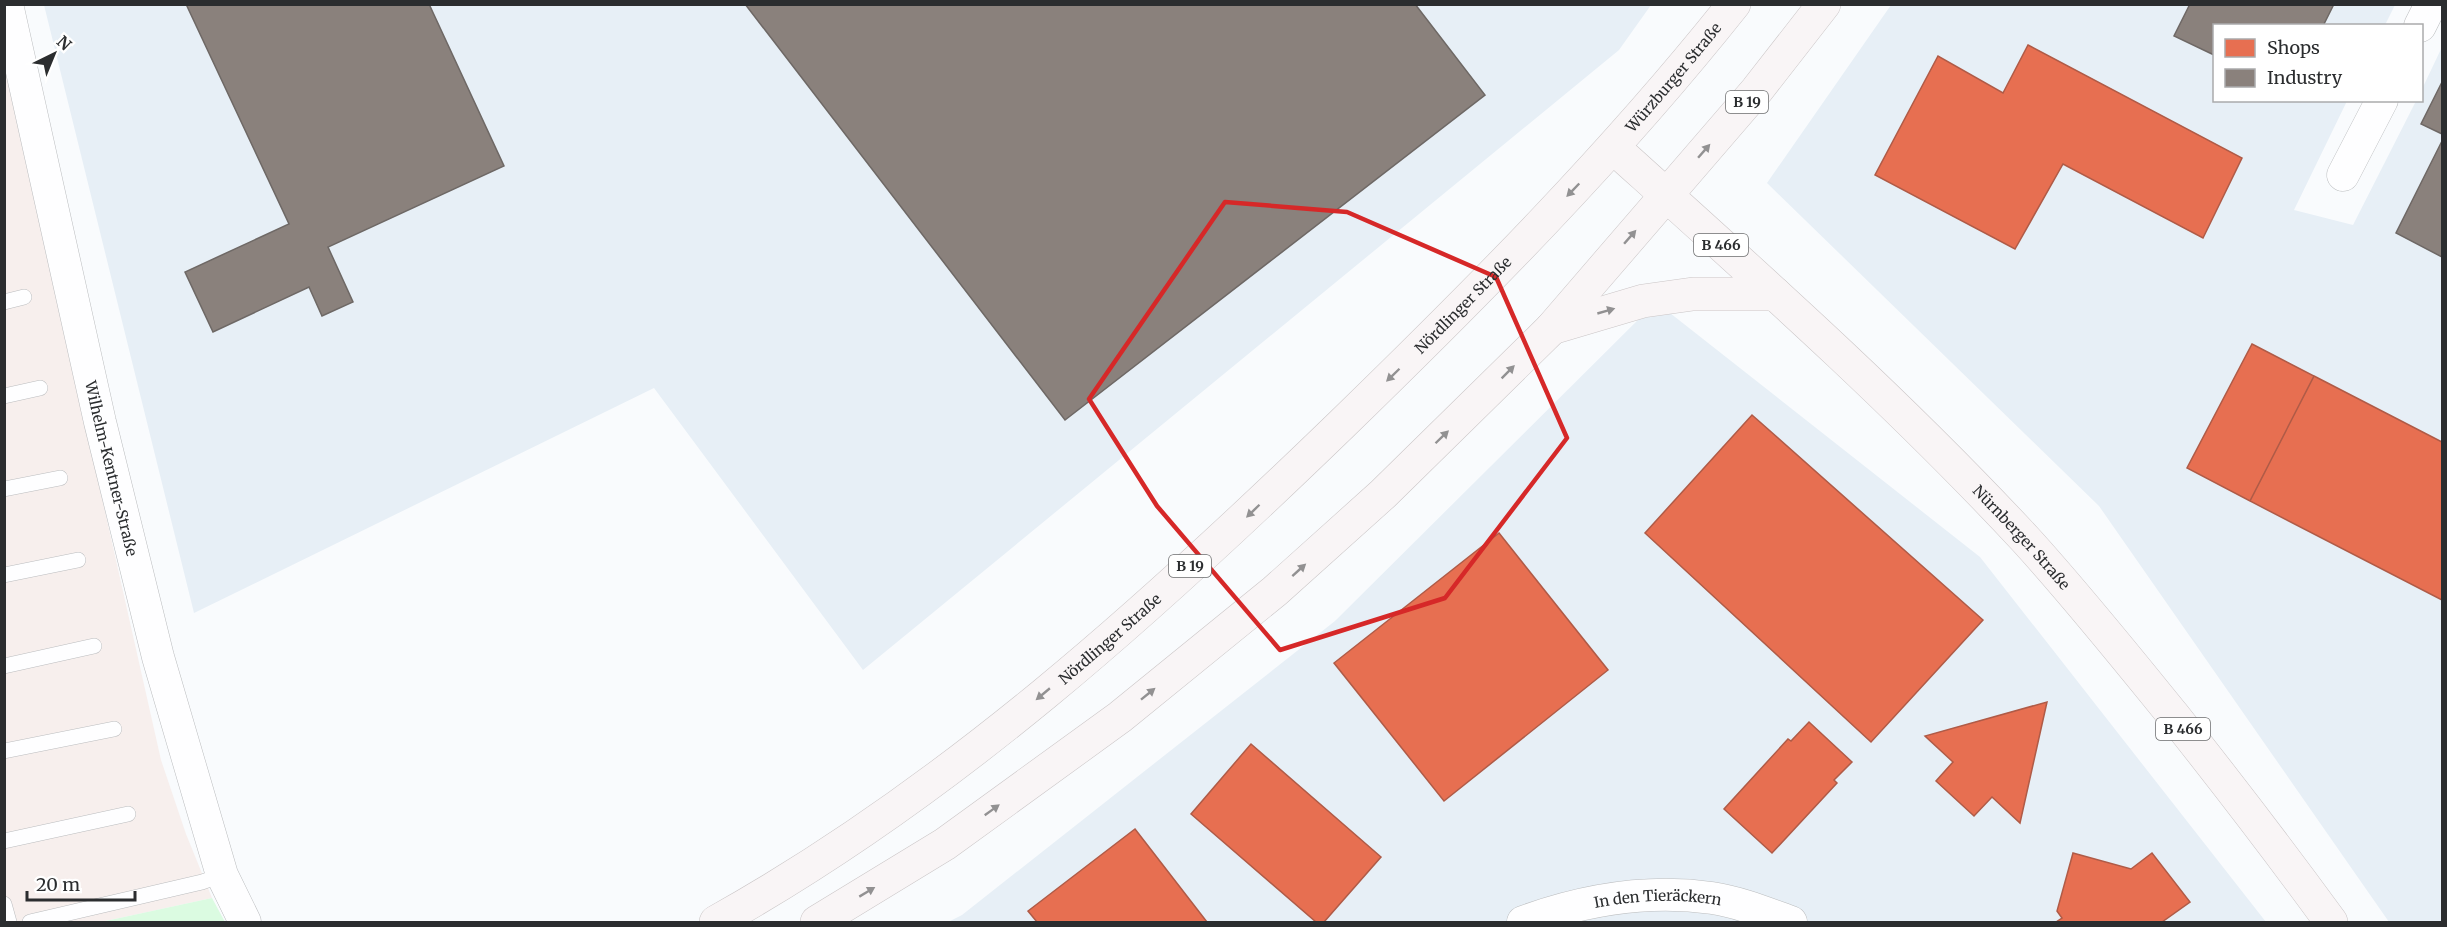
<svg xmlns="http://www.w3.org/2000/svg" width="2447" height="927" font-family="Merriweather,serif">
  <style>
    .built { fill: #e7eff6 }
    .industrial { fill: #f7efed }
    .green { fill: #dbfbe1 }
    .shops { fill: #e76f51; stroke: #af5b47; stroke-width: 1.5 }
    .industry { fill: #8a817c; stroke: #6e6865; stroke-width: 1.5 }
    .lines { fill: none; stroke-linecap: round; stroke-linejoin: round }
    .service-casing { stroke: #bbbdbf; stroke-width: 16 }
    .minor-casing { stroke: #bbbdbf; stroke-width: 33 }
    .primary-casing { stroke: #cac5c6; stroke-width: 34 }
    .service { stroke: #fefeff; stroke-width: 15 }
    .minor { stroke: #fefeff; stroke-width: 32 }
    .primary { stroke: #f9f5f6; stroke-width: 33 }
    .oneway { fill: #929192 }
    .marked { fill: none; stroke: #d62828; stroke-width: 4.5; stroke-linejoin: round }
    .labels { text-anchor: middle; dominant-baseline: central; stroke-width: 6; stroke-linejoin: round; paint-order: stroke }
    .shield { fill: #fff; stroke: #6b6c6d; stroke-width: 1.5 }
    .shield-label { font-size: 14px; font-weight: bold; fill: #2b2d2f }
    .street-label { font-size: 15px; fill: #2b2d2f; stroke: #fff }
  </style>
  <rect width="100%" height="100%" fill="#f9fbfd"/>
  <!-- built -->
  <path class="built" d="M44,5H1651L1619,50L863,670L654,388L194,613Z
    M1891,5H2395L2385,25L2214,26V100L2347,101L2294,210L2353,225L2416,101L2422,100V89L2442,47V922H2389L2099,506L1767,183Z
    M1656,302L1980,557L2266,922H948L962,915L1335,621Z"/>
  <!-- industrial -->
  <path class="industrial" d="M4,63L161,760L186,834L212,898L101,922H5Z"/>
  <!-- green -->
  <path class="green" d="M212,898L225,922H101Z"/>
  <!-- shops -->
  <path class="shops" d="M2028,45L2242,158L2203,238L2063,164L2015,249L1875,175L1938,56L2003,93Z
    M2252,344L2314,376L2250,501L2187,468Z
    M2314,376L2442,442V600L2250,501Z
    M1752,415L1983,620L1871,742L1645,533Z
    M1499,533L1608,670L1444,801L1334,663Z
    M2047,702L2020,823L1992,797L1974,816L1936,781L1953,762L1925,736Z
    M1809,722L1852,762L1834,780L1837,783L1772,853L1724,809L1788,739L1791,741Z
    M1251,744L1381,857L1324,922H1316L1191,814Z
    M1135,829L1207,922H1037L1028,911Z
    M2073,853L2131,869L2152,853L2190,902L2162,922H2056L2062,918L2057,911Z"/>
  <!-- industry -->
  <path class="industry" d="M186,4H429L504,166L328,247L353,302L322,316L309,287L213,332L185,272L289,224Z
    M745,4H1415L1485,95L1065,420Z
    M2190,4H2334L2323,26H2214V55L2174,36Z
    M2442,82V134L2421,124Z
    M2442,141V257L2396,233Z"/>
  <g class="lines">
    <!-- service casing -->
    <g class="service-casing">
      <path id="service" d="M4,302L24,297
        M4,396L40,388
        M4,489L60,478
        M4,575L78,560
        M4,666L94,646
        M4,751L114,729
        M4,841L128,814
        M4,904L9,922
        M30,922L202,882L222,875"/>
    </g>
    <!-- minor casing -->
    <g class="minor-casing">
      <g id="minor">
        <path id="s1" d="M7,4L100,422L158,657L222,875L245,922"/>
        <path d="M2420,26L2431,4"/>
        <path d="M2343,175L2382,100"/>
        <path id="s2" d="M1523,922C1583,900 1648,889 1712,898C1739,902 1766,913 1791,922"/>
      </g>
    </g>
    <!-- primary casing -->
    <g class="primary-casing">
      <g id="primary">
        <path id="s3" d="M1614,148C1755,275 1897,401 2026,540C2077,596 2125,656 2173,715C2227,783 2280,852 2331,922"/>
        <path d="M1552,328L1643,301L1693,294H1775"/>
        <path id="s4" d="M716,922C949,792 1151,609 1342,424C1480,290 1614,155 1734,4"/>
        <path d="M817,922L945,844L1120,717L1275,591L1383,494L1551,329L1757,90L1824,4"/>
      </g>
    </g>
    <!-- service -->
    <use href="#service" class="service"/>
    <!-- minor -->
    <use href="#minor" class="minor"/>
    <!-- primary -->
    <use href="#primary" class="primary"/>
  </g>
  <!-- one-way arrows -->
  <defs><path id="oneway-solid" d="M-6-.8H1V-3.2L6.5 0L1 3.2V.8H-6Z" transform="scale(1.5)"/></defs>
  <g class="oneway">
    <use href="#oneway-solid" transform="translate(1704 151) rotate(-49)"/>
    <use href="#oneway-solid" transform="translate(1573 190) rotate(134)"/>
    <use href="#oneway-solid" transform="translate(1630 237) rotate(-49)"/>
    <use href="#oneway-solid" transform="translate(1606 311) rotate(-16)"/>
    <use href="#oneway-solid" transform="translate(1508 372) rotate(-45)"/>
    <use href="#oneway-solid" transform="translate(1393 375) rotate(136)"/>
    <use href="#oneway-solid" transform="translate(1442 437) rotate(-44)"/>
    <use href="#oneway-solid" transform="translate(1253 511) rotate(136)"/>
    <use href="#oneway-solid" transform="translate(1299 570) rotate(-42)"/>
    <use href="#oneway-solid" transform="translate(1043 694) rotate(140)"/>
    <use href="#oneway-solid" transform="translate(1148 694) rotate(-39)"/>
    <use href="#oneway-solid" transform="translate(992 810) rotate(-36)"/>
    <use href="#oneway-solid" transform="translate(867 892) rotate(-31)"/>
  </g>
  <!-- marked area -->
  <path class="marked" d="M1225,202L1347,212L1496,277L1567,438L1445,598L1280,650L1157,506L1089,399Z"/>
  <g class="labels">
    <!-- shield labels -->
    <g class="shield">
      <rect x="1726" y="91" width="42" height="22" rx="4.5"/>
      <rect x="1694" y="234" width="54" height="22" rx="4.5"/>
      <rect x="1169" y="555" width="42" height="22" rx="4.5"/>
      <rect x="2156" y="718" width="54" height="22" rx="4.5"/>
    </g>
    <g class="shield-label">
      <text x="1747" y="102">B 19</text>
      <text x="1721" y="245">B 466</text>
      <text x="1190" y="566">B 19</text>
      <text x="2183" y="729">B 466</text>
    </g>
    <!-- street labels -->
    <g class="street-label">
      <text stroke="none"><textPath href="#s4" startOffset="1282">Würzburger Straße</textPath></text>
      <text stroke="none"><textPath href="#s4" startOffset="972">Nördlinger Straße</textPath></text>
      <text stroke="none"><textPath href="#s1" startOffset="476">Wilhelm-Kentner-Straße</textPath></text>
      <text stroke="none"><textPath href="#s3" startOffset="564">Nürnberger Straße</textPath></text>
      <text stroke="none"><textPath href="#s4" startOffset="486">Nördlinger Straße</textPath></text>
      <text stroke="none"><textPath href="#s2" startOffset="138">In den Tieräckern</textPath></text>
    </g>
  </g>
  <!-- border -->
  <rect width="2447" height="927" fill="none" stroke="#2b2d2f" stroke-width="12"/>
  <!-- legend -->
  <rect x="2213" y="24" width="210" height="78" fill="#ffffff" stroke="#aaabac" stroke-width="1.5"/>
  <rect x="2225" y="39" width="30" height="18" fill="#e76f51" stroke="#aaabac" stroke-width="1.5"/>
  <text x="2267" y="54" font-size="18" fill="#2b2d2f">Shops</text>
  <rect x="2225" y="69" width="30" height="18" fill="#8a817c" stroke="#aaabac" stroke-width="1.5"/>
  <text x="2267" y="84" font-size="18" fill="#2b2d2f">Industry</text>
  <!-- north arrow -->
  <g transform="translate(54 54) rotate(43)" stroke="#ffffff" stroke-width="4.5" paint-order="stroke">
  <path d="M0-4.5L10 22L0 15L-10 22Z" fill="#2b2d2f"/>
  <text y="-9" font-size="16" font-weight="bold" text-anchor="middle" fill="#2b2d2f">N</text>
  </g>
  <!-- scale -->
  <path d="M27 891v9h108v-9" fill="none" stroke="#2b2d2f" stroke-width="3"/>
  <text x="36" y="891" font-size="18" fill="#2b2d2f" stroke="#ffffff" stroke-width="4.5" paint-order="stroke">20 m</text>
</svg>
